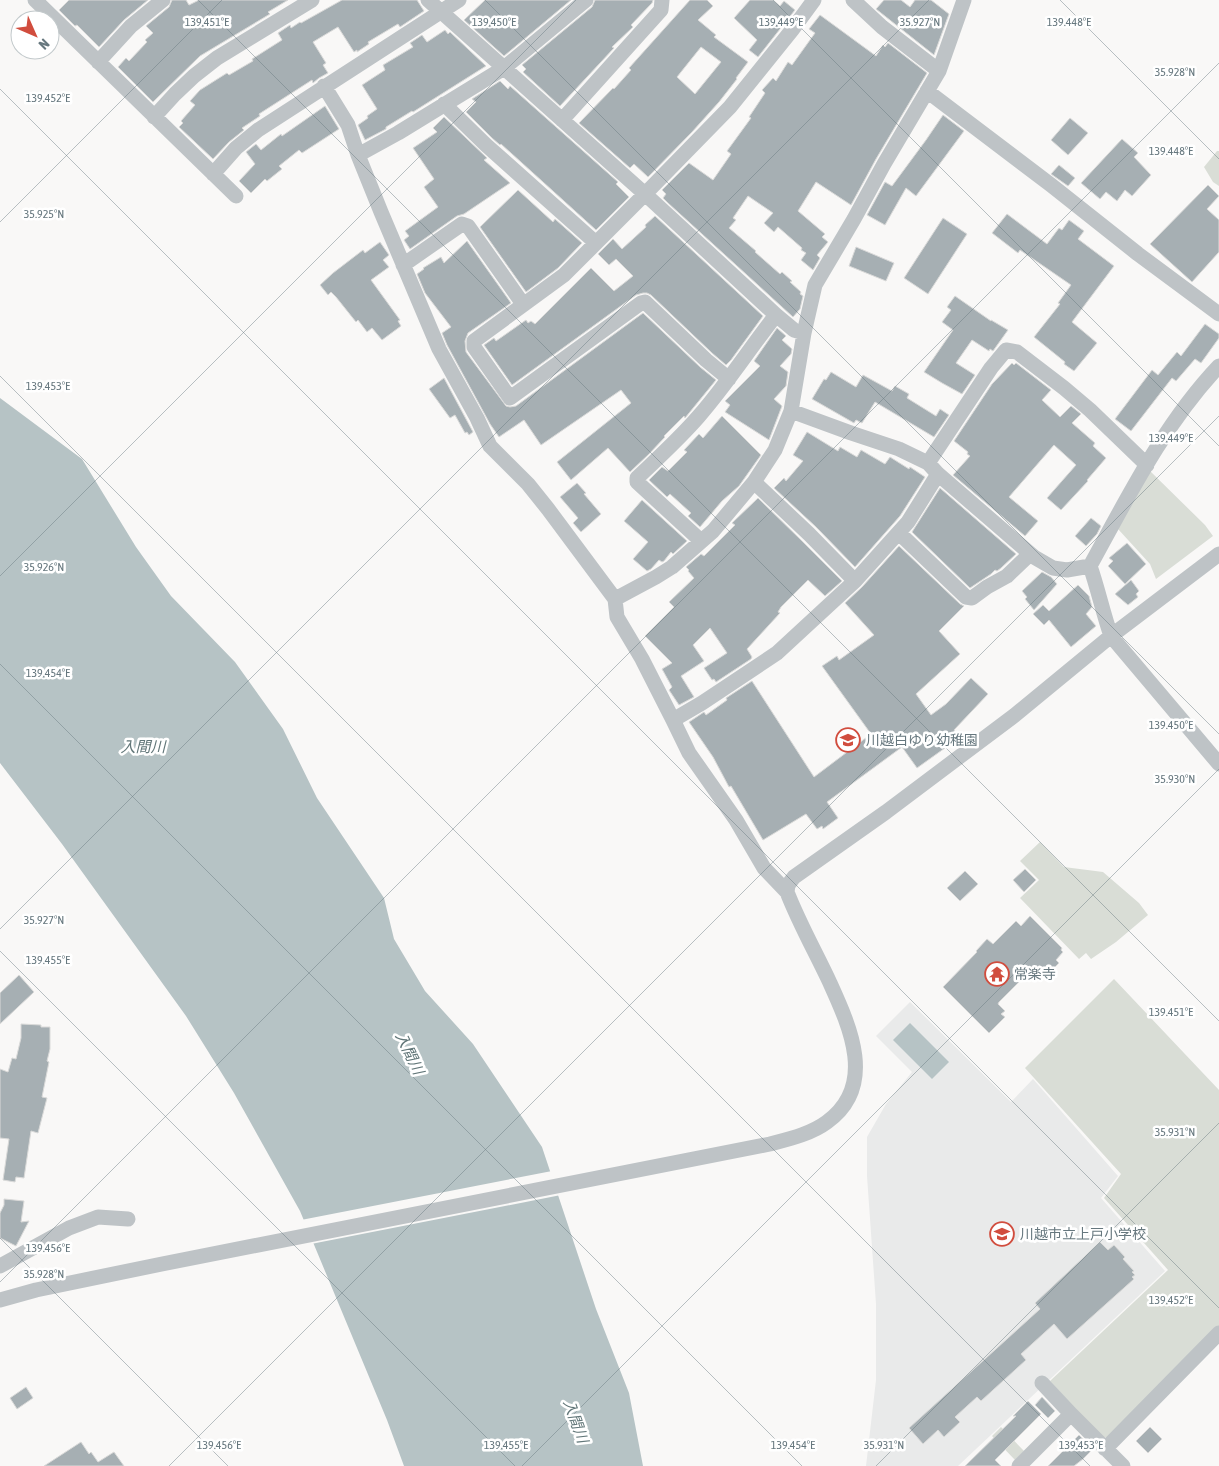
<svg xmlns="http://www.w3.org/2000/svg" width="1219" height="1466" font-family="'Asap Condensed','Noto Sans JP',sans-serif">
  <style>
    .built { fill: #e9eaea }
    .green { fill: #d9ddd6 }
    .water { fill: #b6c3c5 }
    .pier { fill: #f9f8f7 }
    .building { fill: #a6afb3; stroke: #dadad9; fill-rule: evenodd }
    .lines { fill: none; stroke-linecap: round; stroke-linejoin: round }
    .minor { stroke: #bec3c6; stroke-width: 15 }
    .ticks { fill: none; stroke: #66777e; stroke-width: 1; stroke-opacity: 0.45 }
    .labels { text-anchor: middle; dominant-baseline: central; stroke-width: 5; stroke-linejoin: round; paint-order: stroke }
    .poi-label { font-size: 14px; fill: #66777e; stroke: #fff; text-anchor: start }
    .water-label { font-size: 15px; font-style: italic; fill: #617678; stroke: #fff }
    .ticks-label { font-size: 12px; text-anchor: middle; fill: #66777e; stroke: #fff; stroke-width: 5; stroke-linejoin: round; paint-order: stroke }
  </style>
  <rect width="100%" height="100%" fill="#f9f8f7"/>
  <!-- built -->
  <path class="built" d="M910,1002L1011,1102L1033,1079L1118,1176L1101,1198L1165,1271L958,1466H866L876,1380V1304L867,1176V1137L886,1104L912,1072L876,1036Z"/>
  <!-- green -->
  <path class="green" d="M1217,151H1219V186L1213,182L1204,167Z
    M1149,470L1205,525L1213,536L1156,579L1150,564L1118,529Z
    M1040,842L1064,867L1103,872L1139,903L1148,915L1116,942L1091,959L1086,953L1079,959L1020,898L1039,880L1020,861Z
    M1114,979L1219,1090V1326L1111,1437L1101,1438L1050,1381L1168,1270L1104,1198L1121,1174L1025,1068Z
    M1001,1427L1024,1451L1015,1460L992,1436Z"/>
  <!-- water -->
  <path class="water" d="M0,398L82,459L136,547L171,596L235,662L283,729L317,798L384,898L394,939L425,991L473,1044L542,1147L596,1309L629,1393L643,1466H404L387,1420L300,1211L234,1093L186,1016L62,844L0,763Z
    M910,1023L949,1062L932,1079L893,1040Z"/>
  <!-- pier -->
  <path class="pier" d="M552,1171L561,1195L311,1244L301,1220Z"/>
  <!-- building -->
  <path class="building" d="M69,0H148L124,20L99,47L77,25L75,26L59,10Z
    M172,0H186L189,5L199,0H288L268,12L270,14L200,56L153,102L118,67L126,58L129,61L147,42L145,40L153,33L146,26L169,7Z
    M342,0H417L424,11L400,27L398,24L368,42L369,44L357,52V50L354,52L338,27L313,42L326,63L323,65L328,73L319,78L313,83L312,80L259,114L260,116L242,128L244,130L229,142L213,159L179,127L183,123L181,121L195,105L190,101L200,90L227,73L229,75L253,61L252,59L282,40L278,33L290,25L291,28L300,22L301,23Z
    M485,0H571L504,56L464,20Z
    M595,0H653L652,3L631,25L633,27L612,47L614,48L560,106L523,72L526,69L522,65L592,7Z
    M690,0H707L713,6L698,20L716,35L714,37L748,62L736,78L737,79L719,102L692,132L648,177L634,164L630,168L579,123L613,88L614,89L631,70L629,68ZM701,47L721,62L695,94L677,77Z
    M750,0H773L780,6L784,1L795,10L758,57L749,50L757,40L734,18Z
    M884,0H901L910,7L915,0H931L949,14L934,55L876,9Z
    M820,15L876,56L883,45L885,47L888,43L927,73L876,159L851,205L816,182L798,211L825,234L822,237L828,242L817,255L820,258L813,270L801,260L806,253L801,250L802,248L778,227L774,232L764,223L773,213L748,196L733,218L736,220L729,228L756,251L755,252L780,274L782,272L792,281L790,282L801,292L800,294L803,296L800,309L793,317L668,203L663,198L666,194L662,190L689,163L713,180L731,154L727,151L751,118L749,117L765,93L762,90L773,78L776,81L788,62L792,65L815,33L809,29Z
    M445,30L448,34L450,32L486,66L413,112L412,111L386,127V129L365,140L358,125L368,118L367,116L377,109L362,85L385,70L383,65L413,47L410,43L422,35L427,42Z
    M500,81L508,89L510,86L618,182L616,184L629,197L596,230L501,144L500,145L492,138L466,112L476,102L472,99Z
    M325,106L339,129L302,153L299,150L279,166L282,169L267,181L265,179L251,193L239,181L255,164L246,152L256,144L261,150L281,134L282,136Z
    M943,115L964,131L916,196L906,188L885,225L867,215L885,182L892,186L926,140Z
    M444,117L487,158L484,160L510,183L464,214L457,216L410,249L404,240L409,236L405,231L438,207L424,187L434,179L413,148L437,132L433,128Z
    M1070,118L1088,133L1068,155L1051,140Z
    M1122,139L1138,153L1134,157L1151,175L1132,196L1125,190L1117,201L1106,192L1100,199L1081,183Z
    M1059,165L1075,178L1068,186L1051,174Z
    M1208,185L1219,196L1207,209L1219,220V252L1192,282L1150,244Z
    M518,190L553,222L555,219L582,243L558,268L526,292L480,227Z
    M1007,214L1047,244L1059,228L1062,230L1069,220L1084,231L1078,239L1114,266L1072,322L1097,343L1074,371L1064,364L1065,362L1034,337L1060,304L1058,303L1071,285L1020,250L1018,253L992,233Z
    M655,216L763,316L731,360L726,365L712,353L651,295L647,293H643L636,295L512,385L484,345L494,338L496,341L526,320L528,323L531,321L535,324L591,268L614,291L633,276L616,259L609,265L598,254L613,239L622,249L646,227L645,225Z
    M943,218L967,234L928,294L904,278Z
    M467,241L511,303L468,333L465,341L466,352L506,406L510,407L516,406L643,313L700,367L716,380L685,418L684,416L664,436L665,437L649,454L630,472L608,448L571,480L557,462L631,403L621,390L541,445L524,420L499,437L490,424L447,345L442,333L451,327L425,293L417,274L424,269L423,268L441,257L444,263Z
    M380,242L389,255L383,260L389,267L371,280L400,320L398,321L401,326L382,340L372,328L367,332L358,320L356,322L336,297L331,292L328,295L320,285L333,273L363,250L365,253Z
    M856,247L894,263L886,281L849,266Z
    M955,296L991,321V320L1008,330L993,351L990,349L989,351L972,340L956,363L975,375L962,394L942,383L924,372L953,330L942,322L951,310L947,307Z
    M1205,324L1219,334V338L1201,363L1195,359L1176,381L1172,378L1131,431L1115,419L1152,370L1158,375L1177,352L1181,356Z
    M777,328L786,336L782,340L792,349L791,354L780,366L788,372L786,386L774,399L782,406L769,440L725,412L730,405L725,401L760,366L754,361Z
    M1012,363L1014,365L1016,363L1051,390L1042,400L1060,417L1071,406L1081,414L1072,423L1095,443L1093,446L1106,458L1087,480L1088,481L1061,510L1047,498L1076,465L1054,445L1009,497L1038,521L1025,536L953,475L970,456L967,454L968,452L954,441L992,384Z
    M831,372L856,387L863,375L892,391L895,386L909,394L907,398L936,416L940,409L949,415L934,437L875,402L862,423L856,420L854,423L812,399L824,379L826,380Z
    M444,378L473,432L469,435L467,432L465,433L455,415L450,418L429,389Z
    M722,416L761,455L739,486L722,501L700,527L688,516L691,513L670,494L667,497L649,480L662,467L668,471L687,452L684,450L699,434L703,438Z
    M807,432L838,451L840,447L857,457L861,450L885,464L890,457L909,469L910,467L925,477L900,516L855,567L816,527L774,488L784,478L786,481L803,461L793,455Z
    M577,483L586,493L584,494L601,514L581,532L573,523L578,518L560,497Z
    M940,488L1016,554L1001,568L997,571L995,570L991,574L970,588L912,532Z
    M758,498L802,541L842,581L825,596L808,580L781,607L778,612L780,613L747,649L752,657L751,659L716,682L714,679L712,680L704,668L727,653L710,628L693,645L704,661L681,676L694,697L679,705L669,690L672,687L662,669L672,663L645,636L674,607L669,602L694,578L688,571L689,570L686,567L701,554L704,556L735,525L732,523Z
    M642,500L687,541L673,554L671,552L664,561L662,562L659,560L651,569L647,571L633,559L648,542L624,521Z
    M1091,518L1101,526L1097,534L1086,546L1075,536Z
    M1127,543L1146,564L1125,584L1108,566L1113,561L1109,558Z
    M899,546L960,604L964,606L939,631L960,654L916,694L931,715L946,704L971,678L988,694L954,730L959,738L917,768L902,747L827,802L838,818L823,829L822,826L817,829L806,814L763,840L731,786L729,787L713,757L689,722L704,712L706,715L727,700L726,698L752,681L814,777L871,734L822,666L837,656L839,660L874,635L845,603L862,587Z
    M1042,572L1051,577L1057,584L1034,610L1025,599L1027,597L1022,591Z
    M1131,580L1139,591L1136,594L1138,597L1128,605L1115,594Z
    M1078,585L1089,596L1092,607L1086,614L1096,626L1071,647L1049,620L1044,625L1033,614L1043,605L1049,611Z
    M1025,869L1036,880L1024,892L1013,880Z
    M965,871L978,884L960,901L947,888Z
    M1030,916L1062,948L1061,950L1063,952L1056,960L1059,963L1045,977L1040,971L1030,981L1025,976L999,1002L998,1004L1005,1011L1001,1014L1005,1017L989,1033L943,987L977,952L976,951L987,939L993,944L1016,921L1021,926Z
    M19,975L34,992L0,1024V993Z
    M21,1024L41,1025V1027H50V1049L47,1061L49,1062L42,1097L47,1098L38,1133L31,1131L24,1178L16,1177L15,1182L3,1180L9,1139L0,1138V1069L8,1072L12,1058L16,1059L21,1038Z
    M4,1199L24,1201L21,1222L29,1221L16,1246L0,1238V1213L4,1205Z
    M1100,1242L1108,1250L1114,1245L1125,1257L1123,1259L1134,1271L1132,1272L1135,1275L1132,1277L1134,1279L1067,1339L1054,1324L1021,1354L1026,1360L981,1401L977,1397L955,1417L960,1422L944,1437L938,1430L923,1444L909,1428L1040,1309L1035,1303Z
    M26,1387L33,1398L17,1409L10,1398Z
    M1042,1397L1055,1411L1048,1418L1035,1405Z
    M1028,1401L1041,1414L995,1460L1001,1466H965L1016,1416H1013Z
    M1150,1427L1162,1439L1148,1453L1136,1441Z
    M1079,1435L1093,1449L1083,1459L1074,1466H1048Z
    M81,1442L89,1454L91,1452L98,1462L114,1452L124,1466H44Z"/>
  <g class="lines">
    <!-- minor -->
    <path class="minor" d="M35,0L236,196
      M428,0L645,194L776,315L794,330L804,333L791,411L775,450L754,482L713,531L672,567L656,577L615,599
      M853,0L882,27L939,71
      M98,62L131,26L163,0
      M324,86L348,125L358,155L381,212L439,349L477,418L490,446L528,484L548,509L615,599L617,617L642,659L673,720L689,753L736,820L764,868L787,892
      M927,91L1051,185L1138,254L1219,314
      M444,104L486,145L596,243
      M154,117L175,94L194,76L217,58L312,0
      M562,120L661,10L662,0
      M358,155L398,133L504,68L586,0
      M213,174L236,148L258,130L459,0
      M403,265L462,224L468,226L523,304
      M804,333L815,285L854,219L884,164L939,71L964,0
      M1219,366C1164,424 1128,497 1090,566C1098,589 1103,613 1111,636L1219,764
      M729,379L706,360L645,302L641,303L510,398L474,347V341L564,275L645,194L730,107L792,30L814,0
      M791,411L851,433L899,449L928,463L938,474L1034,557L1053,568L1067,570L1090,566
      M928,463L991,368L1006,350L1017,352L1064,388L1090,410L1147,465
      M754,482L809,534L855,581L908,522L938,474
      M899,533L966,597L972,598L987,587L1007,576L1030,554
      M700,540L637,482V478C658,458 680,438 699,416C727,384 750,348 776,315
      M673,720L702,703L777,653L855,581
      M0,1266L69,1228L98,1217L128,1219
      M0,1300L36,1290L162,1264L770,1144C789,1139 811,1134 827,1122C877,1086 850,1027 830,983C816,953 799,923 787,892L788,885L794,877L886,812L1015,715L1111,636L1219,554
      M1042,1383L1071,1414L1123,1466
      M1105,1449L1219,1333
      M1019,1466L1071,1414"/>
  </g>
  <!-- ticks -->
  <path class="ticks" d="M198,0L1219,1021M485,0L1219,734M773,0L1219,446M1060,0L1219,159M0,89L1219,1308M0,222L222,0M0,376L1090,1466M0,576L576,0M0,664L802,1466M0,929L929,0M0,951L515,1466M0,1238L228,1466M0,1282L1219,63M169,1466L1219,416M522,1466L1219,769M876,1466L1219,1123"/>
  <!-- icons -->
  <defs>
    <g id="school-ring" transform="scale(1.25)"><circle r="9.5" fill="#fff" stroke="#d14d3e" stroke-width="1.5"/><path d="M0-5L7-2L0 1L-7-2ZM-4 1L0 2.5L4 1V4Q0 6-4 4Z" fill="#d14d3e"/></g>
    <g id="temple-ring" transform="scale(1.25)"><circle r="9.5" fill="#fff" stroke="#d14d3e" stroke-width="1.5"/><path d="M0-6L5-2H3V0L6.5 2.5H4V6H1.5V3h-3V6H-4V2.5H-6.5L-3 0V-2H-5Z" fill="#d14d3e"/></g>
  </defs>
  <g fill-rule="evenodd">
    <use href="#school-ring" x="848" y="740"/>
    <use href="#temple-ring" x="997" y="974"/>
    <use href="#school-ring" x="1002" y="1234"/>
  </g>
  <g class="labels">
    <!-- poi labels -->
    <g class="poi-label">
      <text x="866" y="740">川越白ゆり幼稚園</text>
      <text x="1014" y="974">常楽寺</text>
      <text x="1020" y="1234">川越市立上戸小学校</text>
    </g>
    <!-- water labels -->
    <g class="water-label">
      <text x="143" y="746">入間川</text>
      <text transform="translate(410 1053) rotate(64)">入間川</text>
      <text transform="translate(576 1421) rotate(70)">入間川</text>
    </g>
  </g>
  <g class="ticks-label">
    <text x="207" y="26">139.451°E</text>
    <text x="494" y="26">139.450°E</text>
    <text x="781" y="26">139.449°E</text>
    <text x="1069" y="26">139.448°E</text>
    <text x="920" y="26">35.927°N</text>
    <text x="1175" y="76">35.928°N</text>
    <text x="48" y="102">139.452°E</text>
    <text x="1171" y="155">139.448°E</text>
    <text x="44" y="218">35.925°N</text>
    <text x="48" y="390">139.453°E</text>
    <text x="1171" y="442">139.449°E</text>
    <text x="44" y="571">35.926°N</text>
    <text x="48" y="677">139.454°E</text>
    <text x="1171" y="729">139.450°E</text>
    <text x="1175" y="783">35.930°N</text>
    <text x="44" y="924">35.927°N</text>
    <text x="48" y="964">139.455°E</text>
    <text x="1171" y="1016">139.451°E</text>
    <text x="1175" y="1136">35.931°N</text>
    <text x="48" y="1252">139.456°E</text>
    <text x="44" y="1278">35.928°N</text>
    <text x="1171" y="1304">139.452°E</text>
    <text x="219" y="1449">139.456°E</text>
    <text x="506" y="1449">139.455°E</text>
    <text x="793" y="1449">139.454°E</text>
    <text x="884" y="1449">35.931°N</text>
    <text x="1081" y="1449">139.453°E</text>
  </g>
  <!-- north arrow -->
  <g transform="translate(35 35) rotate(135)"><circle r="24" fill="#ffffff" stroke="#c2c9cb"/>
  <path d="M0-4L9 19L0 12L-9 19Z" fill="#d14d3e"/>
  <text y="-8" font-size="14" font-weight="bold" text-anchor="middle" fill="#66777e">N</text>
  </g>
</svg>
